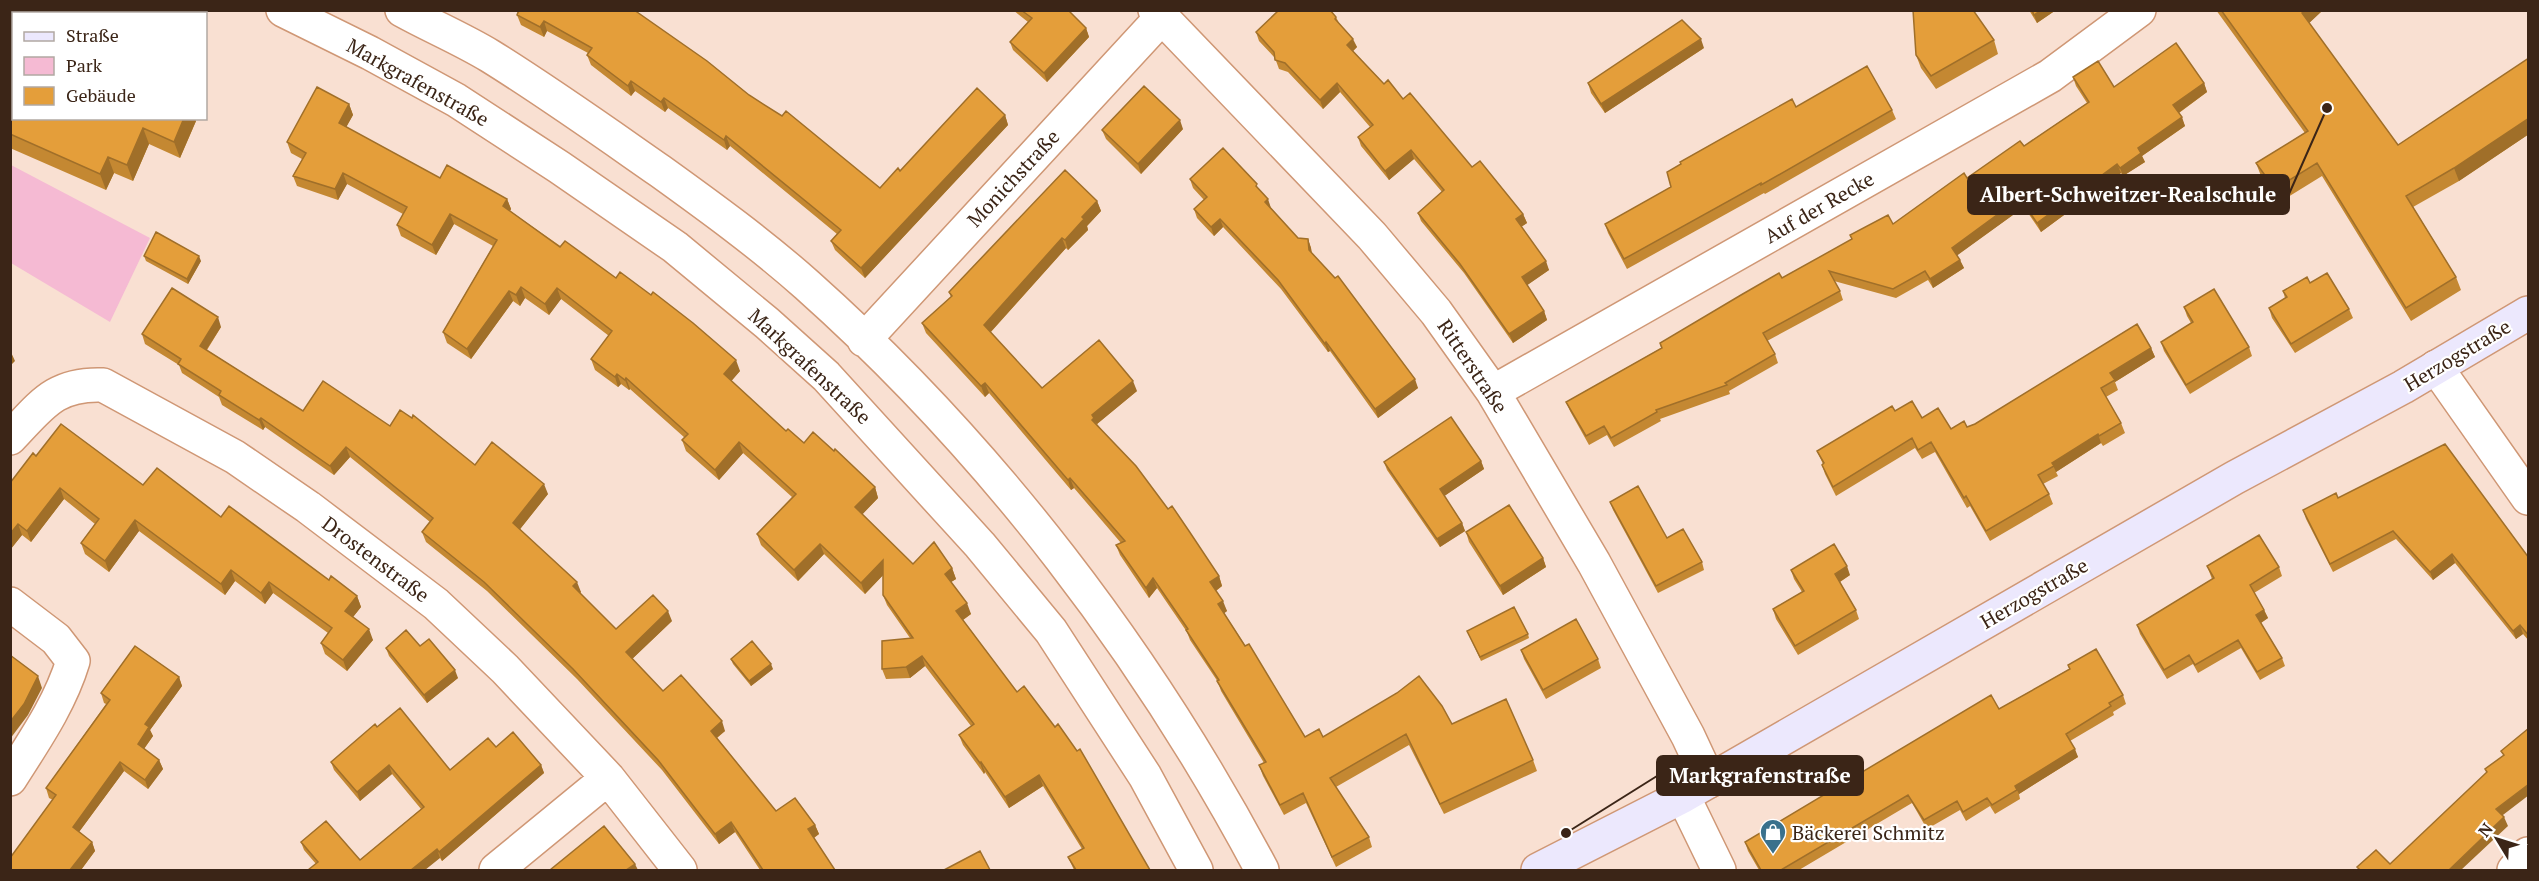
<svg xmlns="http://www.w3.org/2000/svg" width="2539" height="881" font-family="'PT Serif',serif">
  <style>
    .green { fill: #f5bad3 }
    .lines { fill: none; stroke-linecap: round; stroke-linejoin: round }
    .street-casing { stroke: #cf9775; stroke-width: 36 }
    .secondary-casing { stroke: #cf9775; stroke-width: 36 }
    .street { stroke: #fff; stroke-width: 33 }
    .secondary { stroke: #ece8fd; stroke-width: 33 }
    .wall { fill: #c48832 }
    .shaded-wall { fill: #a06f29 }
    .building { fill: #e49e3a; stroke: #a06f29; stroke-width: 1.5 }
    .labels { text-anchor: middle; dominant-baseline: central; stroke-width: 4.5; stroke-linejoin: round; paint-order: stroke }
    .street-label { font-size: 20px; fill: #3b2517; stroke: #fff }
    .poi-label { font-size: 20px; fill: #3b2517; stroke: #fff; text-anchor: start }
    .leader { fill: none; stroke: #3b2517; stroke-width: 2 }
    .callout-dot { fill: #3b2517; stroke: #fff; stroke-width: 2 }
    .callout { fill: #3b2517; stroke: #3b2517; stroke-width: 2 }
    .callout-label { font-size: 21px; text-anchor: middle; font-weight: bold; fill: #fff }
  </style>
  <rect width="100%" height="100%" fill="#f9e0d2"/>
  <!-- green -->
  <path class="green" d="M11,165L150,238L110,322L11,263Z"/>
  <g class="lines">
    <!-- street casing -->
    <g class="street-casing">
      <path id="street" d="M283,10L370,53L456,100L559,167L675,247L767,323L826,376L980,545L1051,631L1145,776L1196,870
        M402,10C431,26 462,39 490,56C548,92 604,132 660,171C710,207 761,244 807,285C992,450 1146,652 1262,870
        M1155,10L1372,236L1436,312L1493,392L1594,563L1688,736L1709,781
        M864,340L1162,17
        M2436,367L2528,498
        M1493,392L2050,76L2139,10
        M10,438C41,406 54,383 103,385L235,457L308,507L436,604L505,669L608,778L680,870
        M10,604L56,639L73,661C60,704 34,741 10,779
        M1683,796L1719,870
        M496,870L608,778
        M2514,870L2528,854"/>
    </g>
    <!-- secondary casing -->
    <g class="secondary-casing">
      <path id="secondary" d="M1538,870L1683,796L2234,478L2403,387L2528,313"/>
    </g>
    <!-- street -->
    <use href="#street" class="street"/>
    <!-- secondary -->
    <use href="#secondary" class="secondary"/>
  </g>
  <!-- wall -->
  <path class="wall" d="M519,10L749,95L880,188L900,171L1005,115L1008,125L865,278L835,250L831,241L837,234L730,146L727,150L668,108L665,112L635,91L631,96L591,65L587,55L588,53L547,31L544,37L521,25L517,15Z
    M1013,10H1068L1086,28L1089,37L1047,82L1013,50L1010,42L1028,22Z
    M2029,10H2056L2037,23Z
    M2216,10H2323L2309,23L2398,145L2529,58V134L2459,181L2413,207L2456,277L2461,290L2411,321L2322,176L2280,202L2261,176L2256,163L2305,133Z
    M1333,11L1332,12L1336,17L1339,23L1357,47L1353,51L1384,84L1403,99L1472,167L1523,214L1527,223L1521,227L1549,270L1527,285L1544,311L1547,320L1513,343L1464,273L1421,221L1418,213L1442,192L1414,159L1389,180L1361,146L1358,137L1370,127L1340,92L1323,109L1288,72L1279,69L1275,58L1259,41L1256,32Z
    M1994,40L1998,54L1936,89L1921,68L1916,55Z
    M1704,48L1605,113L1591,93L1588,83Z
    M2073,77L2114,87L2204,83L2207,92L2179,113L2185,126L2142,156L2145,162L2123,176L2121,173L2041,232L2024,207L1957,255L1964,268L1933,288L1928,280L1896,298L1834,281L1840,291L1843,300L1767,341L1775,354L1778,363L1729,391L1730,394L1660,419L1661,421L1614,447L1607,435L1589,445L1570,411L1566,402L1661,348L1660,343L1782,278L1893,224L1967,178L2024,146L2087,103L2076,86Z
    M349,104L353,115L346,127L440,178L507,199L511,209L510,211L740,371L731,381L786,431L875,487L878,498L862,514L913,564L952,568L956,579L951,582L971,614L963,620L1150,870H1074L1068,857L1082,849L1043,786L1009,808L985,772L984,774L963,745L959,735L971,726L925,666L910,678L886,679L882,669L910,638L887,605L883,595V575L865,594L824,554L798,581L761,545L757,534L792,497L743,453L719,480L686,451L682,440L685,438L630,389L629,390L621,384L618,387L595,370L591,359L609,336L561,299L549,315L525,298L520,306L513,301L471,359L447,343L443,332L493,246L454,224L436,255L401,236L397,225L403,214L347,184L338,200L297,186L293,176L302,159L291,153L287,142Z
    M1796,107L1892,110L1896,119L1765,194L1764,193L1627,269L1608,233L1605,224L1671,187Z
    M10,109L196,121L180,158L149,144L133,181L114,173L106,190L10,148Z
    M1183,129L1141,174L1106,139L1102,130Z
    M1190,179L1259,189L1271,208L1298,238L1308,239L1311,248L1312,253L1418,388L1378,418L1330,351L1328,352L1281,289L1223,227L1214,236L1197,218L1194,209L1204,200L1193,188Z
    M1097,201L1101,211L1087,226L1088,230L1068,250L1066,248L990,333L1042,388L1137,391L1097,424L1219,576L1222,586L1216,591L1227,611L1224,613L1305,737H1323L1452,724L1533,760L1537,771L1444,814L1409,745L1336,787L1369,837L1372,847L1336,867L1306,803L1284,815L1263,776L1259,765L1264,763L1221,691L1218,682L1190,640L1187,632L1157,588L1149,598L1120,555L1116,545L1121,543L1074,488L1071,490L989,393L985,397L926,333L922,323L951,297L949,292Z
    M144,256L201,261L188,284L146,261Z
    M2310,283L2349,309L2353,318L2295,353L2272,318L2269,308L2285,298L2283,291Z
    M2184,307L2249,347L2252,356L2190,394L2164,351L2161,342L2191,323L2187,316Z
    M221,327L207,350L303,411L390,426L475,465L548,494L520,529L581,592L580,593L616,629L672,621L632,659L663,691L725,731L717,738L776,811L815,825L819,834L814,838L835,870H760L735,832L719,844L662,770L577,679L487,591L426,542L422,532L430,522L350,457L334,475L265,427L263,430L222,405L219,397L182,373L179,365L145,344L142,334Z
    M2151,348L2155,357L2115,382L2118,390L2106,397L2121,423L2125,433L2103,446L2101,443L2056,472L2058,476L2043,484L2049,494L2053,504L1990,541L1970,506L1967,508L1935,452L1922,459L1915,448L1836,496L1825,474L1822,465L1823,464L1817,451L1895,411L1922,418L1951,429L1967,427Z
    M36,456L143,485L221,517L357,596L361,607L353,617L373,640L347,671L325,654L321,643L328,633L273,593L265,604L235,581L225,595L139,531L109,572L85,554L81,543L95,524L64,499L31,542L22,535L10,550V483Z
    M1481,461L1484,469L1444,496L1462,523L1465,531L1440,547L1387,470L1384,462Z
    M2338,498L2529,558V641L2523,634L2516,639L2455,563L2433,580L2396,539L2333,572L2306,519L2303,510Z
    M1610,502L1667,538L1702,562L1704,570L1658,593L1613,510Z
    M1466,532L1543,558L1546,567L1503,595L1469,542Z
    M2207,566L2279,567L2282,576L2254,593L2264,610L2268,618L2261,623L2282,658L2285,666L2260,680L2241,648L2198,673L2193,664L2167,679L2140,634L2137,625L2212,579Z
    M1791,570L1850,575L1840,582L1856,610L1859,619L1798,655L1776,619L1773,609L1802,592L1794,579Z
    M1467,631L1528,634L1529,638L1481,661Z
    M135,646L179,677L182,686L150,730L153,736L144,749L159,760L163,769L148,789L124,771L79,832L92,842L95,851L81,870H10V858L53,800L49,798L46,788L106,704L104,703L101,693Z
    M420,646L458,678L427,703L389,656L386,648Z
    M1521,650L1598,659L1601,668L1546,699L1524,659Z
    M731,659L773,669L751,686L733,664Z
    M2068,665L2123,695L2126,704L2113,712L2114,715L2070,741L2078,757L2019,794L2020,799L1995,814L1990,806L1966,821L1960,810L1927,829L1912,803L1799,870H1759L1748,851L1745,842L1999,709L2069,669Z
    M377,727L450,770L496,747L541,765L544,773L442,861L440,858L316,864L304,850L301,842L360,860L421,809L392,774L360,801L334,770L331,762Z"/>
  <!-- shaded-wall -->
  <path class="shaded-wall" d="M27,10H30L31,14H25Z
    M175,10H184L185,14H173Z
    M2041,10H2056L2037,23L2034,15Z
    M2304,10H2323L2306,26L2302,13Z
    M544,21L547,31L544,37L540,27Z
    M1086,28L1089,37L1047,82L1044,73Z
    M14,36V52L12,54L10,50V42Z
    M1353,39L1357,47L1350,54L1347,45Z
    M1701,39L1704,48L1605,113L1601,104Z
    M631,81L635,91L631,96L628,86Z
    M1337,83L1340,92L1323,109L1320,100Z
    M2204,83L2207,92L2177,114L2173,105Z
    M664,98L668,108L665,112L661,102Z
    M349,104L353,115L343,133L339,123Z
    M1005,115L1008,125L865,278L861,268Z
    M2182,117L2185,126L2142,156L2145,162L2123,176L2120,168L2138,148Z
    M184,118H195L196,121L180,158L174,142Z
    M2529,118V134L2459,181L2454,168Z
    M1180,120L1183,129L1141,174L1138,164Z
    M143,128L149,144L133,181L127,165Z
    M726,136L730,146L727,150L724,140Z
    M1411,150L1414,159L1389,180L1385,171Z
    M108,157L114,173L106,190L100,174Z
    M2117,164L2121,173L2041,232L2037,223Z
    M343,173L347,184L338,200L335,189Z
    M2020,198L2024,207L1955,257L1952,248Z
    M507,199L511,209L507,216L503,206Z
    M1268,199L1271,208L1265,202Z
    M1097,201L1101,211L1087,226L1088,230L1068,250L1065,240L1082,217Z
    M450,214L454,224L436,255L432,245Z
    M1523,214L1527,223L1519,228L1516,219Z
    M1220,219L1223,227L1214,236L1211,227Z
    M1062,238L1066,248L987,336L984,325Z
    M1308,239L1311,248L1312,259L1309,250Z
    M199,256L201,261L188,284L187,279Z
    M1960,260L1964,268L1933,288L1930,279Z
    M1546,261L1549,270L1526,286L1522,277Z
    M521,287L525,298L520,306L516,295Z
    M557,288L561,299L549,315L545,304Z
    M509,291L513,301L471,359L467,349Z
    M1544,311L1547,320L1513,343L1509,334Z
    M218,317L221,327L203,355L200,346Z
    M1326,342L1330,351L1328,352L1325,344Z
    M2151,348L2155,357L2115,382L2110,373Z
    M10,350L15,361L10,366Z
    M736,360L740,371L728,385L724,374Z
    M617,374L621,384L618,387L615,377Z
    M626,378L630,389L629,390L625,380Z
    M1415,379L1418,388L1378,418L1375,409Z
    M1133,381L1137,391L1097,424L1092,420V415Z
    M985,383L989,393L985,397L981,386Z
    M261,418L265,427L263,430L259,420Z
    M2098,434L2101,443L2056,472L2052,463Z
    M739,442L743,453L719,480L715,470Z
    M346,447L350,457L334,475L330,466Z
    M1481,461L1484,469L1443,497L1440,489Z
    M1070,478L1074,488L1071,490L1068,480Z
    M544,484L548,494L517,533L513,523Z
    M875,487L878,498L859,518L855,507Z
    M60,488L64,499L31,542L27,531Z
    M135,520L139,531L109,572L105,561Z
    M1462,523L1465,531L1440,547L1437,539Z
    M18,524L22,535L10,550V534Z
    M820,544L824,554L798,581L794,570Z
    M2452,554L2455,563L2433,580L2430,572Z
    M1543,558L1546,567L1503,595L1500,586Z
    M883,560L887,571L865,594L861,583Z
    M1847,566L1850,575L1838,583L1835,574Z
    M952,568L956,579L948,584L945,574Z
    M231,570L235,581L225,595L221,584Z
    M1219,576L1222,586L1214,592L1210,582Z
    M1153,578L1157,588L1149,598L1146,588Z
    M269,582L273,593L265,604L261,593Z
    M577,582L581,592L577,596L573,586Z
    M357,596L361,607L349,622L345,611Z
    M1223,601L1227,611L1222,615L1218,604Z
    M967,603L971,614L960,622L956,611Z
    M2264,610L2268,618L2259,624L2256,615Z
    M668,611L672,621L629,662L626,652Z
    M2520,625L2523,634L2516,639L2513,631Z
    M369,629L373,640L347,671L343,660Z
    M922,656L925,666L910,678L906,667Z
    M771,664L773,669L751,686L749,681Z
    M455,670L458,678L427,703L424,695Z
    M38,676L42,688L28,715L10,739V722Z
    M179,677L182,686L150,730L153,736L141,753L138,744L145,724Z
    M722,721L725,731L714,740L711,731Z
    M2075,749L2078,757L2019,794L2015,786Z
    M159,760L163,769L148,789L145,780Z
    M120,762L124,771L76,836L73,827Z
    M981,762L985,772L984,774L980,763Z
    M389,765L392,774L360,801L357,792Z
    M541,765L544,773L442,861L439,852Z
    M1039,775L1043,786L1009,808L1005,797Z
    M2529,784V795L2499,818L2496,809Z
    M2504,817L2508,826L2461,870H2449Z
    M731,822L735,832L719,844L715,834Z
    M815,825L819,834L812,839L808,829Z
    M92,842L95,851L81,870H70Z
    M437,849L440,858L425,870H411Z
    M635,864L638,870H626Z"/>
  <!-- building -->
  <path class="building" d="M10,10H27L25,14H14V36L10,42Z
    M95,10H107L114,14H94Z
    M121,10H175L173,14H120Z
    M519,10H634L707,61L749,95L782,116L786,111L880,188L898,168L900,171L977,88L1005,115L861,268L831,241L841,230L726,136L724,140L664,98L661,102L631,81L628,86L587,55L592,48L544,21L540,27L517,15Z
    M1021,10H1068L1086,28L1044,73L1010,42L1032,18Z
    M1279,10H1330L1336,17L1335,19L1353,39L1347,45L1384,84L1388,80L1403,99L1410,93L1472,167L1480,161L1523,214L1516,219L1546,261L1522,277L1544,311L1509,334L1460,264L1418,213L1444,190L1411,150L1385,171L1358,137L1373,125L1337,83L1320,100L1285,63L1275,60L1274,52L1256,32Z
    M1913,10H1973L1994,40L1931,76L1916,55Z
    M2032,10H2041L2034,15Z
    M2221,10H2304L2302,13L2398,145L2529,58V118L2454,168L2406,196L2456,277L2406,308L2317,163L2275,189L2256,163L2308,131Z
    M1682,20L1701,39L1601,104L1588,83Z
    M2176,43L2204,83L2173,105L2182,117L2138,148L2141,153L2120,168L2117,164L2037,223L2020,198L1952,248L1960,260L1930,279L1925,271L1893,289L1829,271L1840,291L1763,333L1775,354L1725,383L1727,385L1656,410L1657,412L1611,438L1604,426L1586,436L1566,402L1662,348L1660,343L1741,295L1779,273L1782,278L1852,239L1850,235L1888,215L1893,224L1964,173L1967,178L2020,141L2024,146L2089,102L2073,77L2098,61L2114,87Z
    M1867,66L1892,110L1761,185V183L1624,259L1605,224L1671,187L1667,172L1681,164L1680,162L1792,99L1796,107Z
    M1144,86L1180,120L1138,164L1102,130Z
    M317,87L349,104L339,123L440,178L447,165L507,199L503,206L560,247L565,241L616,278L620,272L651,295L653,292L693,323L736,360L724,374L786,431L788,429L804,443L813,432L834,451L835,449L875,487L855,507L913,564L934,542L952,568L945,574L967,603L956,611L1017,692L1024,686L1055,727L1058,724L1077,751L1080,749L1150,870H1076L1068,857L1084,848L1039,775L1005,797L981,762L980,763L959,735L974,724L922,656L906,667L882,669V641L913,638L883,595V560L861,583L820,544L794,570L757,534L796,494L739,442L715,470L682,440L688,434L626,378L625,380L617,374L615,377L591,359L612,331L557,288L545,304L521,287L516,295L509,291L467,349L443,332L497,240L450,214L432,245L397,225L407,207L343,173L335,189L293,176L306,153L287,142Z
    M14,102V118H184L174,142L143,128L127,165L108,157L100,174L10,134V109Z
    M1223,148L1257,184L1256,186L1268,199L1265,202L1298,238L1308,239L1309,250L1335,278L1338,276L1415,379L1375,409L1326,342L1325,344L1278,280L1220,219L1211,227L1194,209L1207,197L1190,179Z
    M1065,170L1097,201L1082,217L1084,219L1065,240L1062,238L984,325L1042,388L1099,340L1133,381L1092,415L1094,418L1092,420L1136,466L1168,509L1172,506L1189,531L1219,576L1210,582L1223,601L1218,604L1245,646L1249,644L1305,737L1319,729L1323,737L1397,693L1419,676L1442,706L1452,724L1506,699L1533,760L1440,804L1406,734L1330,778L1369,837L1332,857L1303,793L1280,805L1259,765L1266,762L1217,681L1219,680L1186,630L1188,629L1153,578L1146,588L1116,545L1125,541L1070,478L1068,480L985,383L981,386L922,323L952,296L949,292Z
    M156,232L199,256L187,279L144,256Z
    M2327,273L2349,309L2291,344L2269,308L2287,297L2283,291L2307,277L2310,283Z
    M172,288L218,317L200,346L303,411L323,381L390,426L400,410L412,418L413,415L475,465L492,442L544,484L513,523L577,582L573,586L616,629L653,595L668,611L626,652L663,691L681,675L722,721L711,731L776,811L795,798L815,825L808,829L835,870H763L731,822L715,834L658,760L573,669L484,582L422,532L433,518L346,447L330,466L261,418L259,420L219,395L221,391L178,364L181,359L142,334Z
    M2214,289L2249,347L2186,385L2161,342L2193,322L2184,307Z
    M2137,324L2151,348L2110,373L2115,380L2101,388L2121,423L2099,436L2098,434L2052,463L2054,466L2038,475L2049,494L1986,531L1966,496L1964,498L1931,442L1918,450L1912,438L1833,487L1822,465L1824,463L1817,451L1892,406L1895,411L1912,401L1922,418L1938,408L1951,429L1964,421L1967,427L1975,424Z
    M1451,417L1481,461L1440,489L1462,523L1437,539L1384,462Z
    M61,424L143,485L157,468L221,517L229,506L329,580L331,576L357,596L345,611L369,629L343,660L321,643L332,628L269,582L261,593L231,570L221,584L135,520L105,561L81,543L99,519L60,488L27,531L18,524L10,534V483L33,453L36,456Z
    M2445,444L2529,558V636L2520,625L2513,631L2452,554L2430,572L2393,531L2330,564L2303,510L2336,493L2338,498Z
    M1638,486L1667,538L1683,529L1702,562L1656,586L1610,502Z
    M1509,505L1543,558L1500,586L1466,532Z
    M2259,535L2279,567L2250,585L2264,610L2256,615L2282,658L2257,672L2238,640L2195,665L2189,655L2164,670L2137,625L2214,578L2207,566Z
    M1834,544L1847,566L1835,574L1856,610L1795,646L1773,609L1804,591L1791,570Z
    M1514,607L1528,634L1480,657L1467,631Z
    M1576,619L1598,659L1543,690L1521,650Z
    M406,630L420,646L429,639L455,670L424,695L386,648Z
    M752,641L771,664L749,681L731,659Z
    M135,646L179,677L145,724L149,727L138,744L159,760L145,780L120,762L73,827L92,842L70,870H10V858L56,795L46,788L110,700L101,693Z
    M2096,649L2123,695L2109,703L2111,706L2066,734L2075,749L2015,786L2017,790L1992,805L1987,798L1963,812L1957,801L1924,820L1908,795L1781,870H1761L1745,842L1991,695L1999,709L2070,669L2068,665Z
    M10,655L38,676L24,704L10,722Z
    M400,708L450,770L488,738L496,747L513,732L541,765L439,852L437,849L411,870H308L318,862L301,842L326,821L360,860L424,807L389,765L357,792L331,762L375,724L377,727Z
    M2529,728V784L2496,809L2504,817L2449,870H2360L2357,867L2376,850L2390,864L2487,772L2485,769L2504,755L2501,751Z
    M604,826L635,864L626,870H550Z
    M980,851L990,870H944Z"/>
  <!-- icons -->
  <defs>
    <g id="shop-pin" transform="scale(1.35)"><path d="M0 17L-7.5 6A9.5 9.5 0 1 1 7.5 6Z" fill="#3a718c" stroke="#fff"/><path d="M-5-2.5h2.3a2.7 3.5 0 0 1 5.4 0H5L5.5 6h-11ZM-1.5-2.5h3a1.5 2.3 0 0 0-3 0Z" fill="#fff"/></g>
  </defs>
  <g fill-rule="evenodd">
    <use href="#shop-pin" x="1773" y="832"/>
  </g>
  <g class="labels">
    <!-- street labels -->
    <g class="street-label">
      <text transform="translate(418 82) rotate(29)">Markgrafenstraße</text>
      <text transform="translate(1013 178) rotate(-47)">Monichstraße</text>
      <text transform="translate(1819 207) rotate(-30)">Auf der Recke</text>
      <text transform="translate(2457 355) rotate(-31)">Herzogstraße</text>
      <text transform="translate(810 366) rotate(43)">Markgrafenstraße</text>
      <text transform="translate(1473 366) rotate(56)">Ritterstraße</text>
      <text transform="translate(376 559) rotate(37)">Drostenstraße</text>
      <text transform="translate(2034 593) rotate(-30)">Herzogstraße</text>
    </g>
    <!-- poi labels -->
    <g class="poi-label">
      <text x="1792" y="832">Bäckerei Schmitz</text>
    </g>
  </g>
  <!-- callouts -->
  <path class="leader" d="M2327 108L2289 194M1566 833L1657 776"/>
  <g class="callout-dot">
    <circle cx="2327" cy="108" r="6"/>
    <circle cx="1566" cy="833" r="6"/>
  </g>
  <g class="callout">
    <rect x="1968" y="175" width="321" height="39" rx="6"/>
    <rect x="1657" y="756" width="206" height="39" rx="6"/>
  </g>
  <g class="callout-label">
    <text x="2128" y="202">Albert-Schweitzer-Realschule</text>
    <text x="1760" y="783">Markgrafenstraße</text>
  </g>
  <!-- border -->
  <rect width="2539" height="881" fill="none" stroke="#3b2517" stroke-width="24"/>
  <!-- legend -->
  <rect x="12" y="12" width="195" height="108" fill="#ffffff" stroke="#b1a8a2" stroke-width="1.5"/>
  <rect x="24" y="32" width="30" height="9" fill="#ece8fd" stroke="#b1a8a2" stroke-width="1.5"/>
  <text x="66" y="42" font-size="18" fill="#3b2517">Straße</text>
  <rect x="24" y="57" width="30" height="18" fill="#f5bad3" stroke="#b1a8a2" stroke-width="1.5"/>
  <text x="66" y="72" font-size="18" fill="#3b2517">Park</text>
  <rect x="24" y="87" width="30" height="18" fill="#e49e3a" stroke="#b1a8a2" stroke-width="1.5"/>
  <text x="66" y="102" font-size="18" fill="#3b2517">Gebäude</text>
  <!-- north arrow -->
  <g transform="translate(2497 839) rotate(308)" stroke="#ffffff" stroke-width="4.5" paint-order="stroke">
  <path d="M0-4.5L10 22L0 15L-10 22Z" fill="#3b2517"/>
  <text y="-9" font-size="16" font-weight="bold" text-anchor="middle" fill="#3b2517">N</text>
  </g>
</svg>
